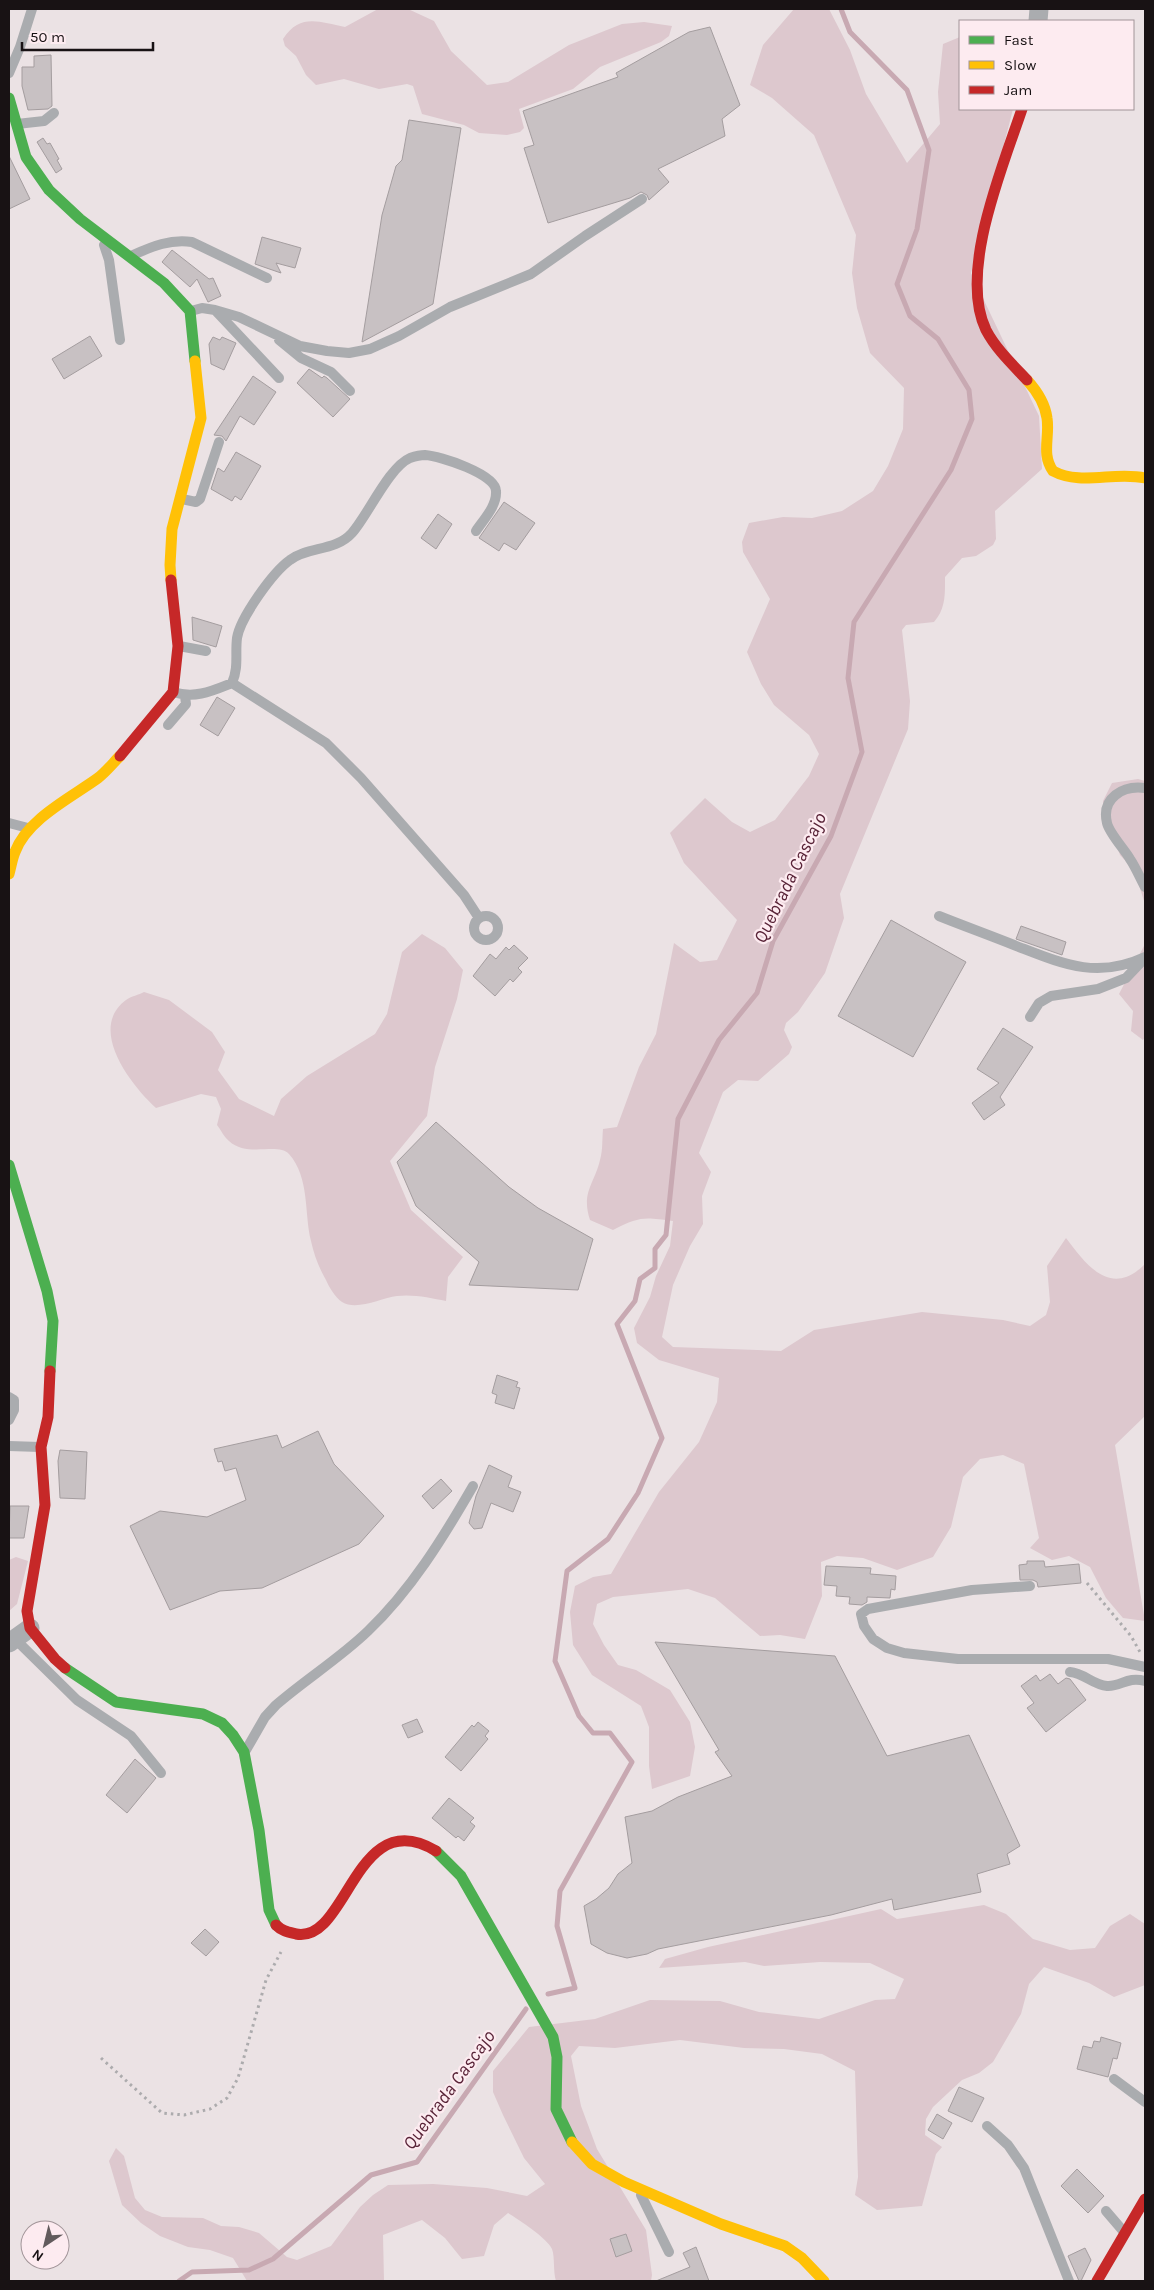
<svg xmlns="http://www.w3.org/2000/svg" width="1154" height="2290" font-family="Karla,sans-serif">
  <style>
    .green { fill: #ddc8ce }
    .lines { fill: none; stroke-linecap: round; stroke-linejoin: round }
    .stream { stroke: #c8a9b2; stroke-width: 5 }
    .building { fill: #c8c1c3; stroke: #a49d9f }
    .path { stroke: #acabad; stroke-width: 3; stroke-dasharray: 2.5 4; stroke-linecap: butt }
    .lane { stroke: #aaacaf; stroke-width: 10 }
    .street { stroke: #aaacaf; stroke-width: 19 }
    .fast { stroke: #4caf50; stroke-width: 11 }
    .slow { stroke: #ffc107; stroke-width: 11 }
    .jam { stroke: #c62828; stroke-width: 11 }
    .labels { text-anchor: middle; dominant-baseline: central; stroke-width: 4.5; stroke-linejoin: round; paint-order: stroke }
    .water-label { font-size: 19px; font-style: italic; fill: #592438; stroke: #fdebf0 }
  </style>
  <rect width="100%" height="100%" fill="#ebe2e4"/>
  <!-- green -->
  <path class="green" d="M378,9H408L434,21L451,51L487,85L508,82L569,45L622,24L644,22L672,26L669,36L661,42L600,67L573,89L519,109L524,128L520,132L507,135L479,133L464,125L422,114L413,86L407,84L379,89L344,79L316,85L306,75L296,56L285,46L283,39C300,13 319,22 345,27Z
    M794,9H829L850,50L866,94L907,163L940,124L938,92L943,44L960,37V109H1013L971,273L1039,416L1042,469L995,511L996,539L993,545L976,556L962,558L945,577C945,593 946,609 934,622L906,625L902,630L910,701L908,729L840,894L844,918L825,973L798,1012L786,1023L784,1030L792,1047L789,1054L758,1081L738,1080L723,1092L699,1153L711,1172L702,1196L703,1224L690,1246L673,1285L662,1337L673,1347L781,1351L814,1330L922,1312L1003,1320L1030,1326L1046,1315L1050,1302L1047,1266L1066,1238C1087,1266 1111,1298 1145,1264V1416L1115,1445L1145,1621L1123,1618L1106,1598L1090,1567L1069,1556L1052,1560L1030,1548L1039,1538L1024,1464L1003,1455L980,1459L963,1477L951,1527L933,1557L897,1570L863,1558L837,1556L821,1562L822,1596L805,1639L780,1635L760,1636L715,1598L688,1589L613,1597L597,1604L593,1624L604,1645L618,1665L636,1670L670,1690L690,1722L695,1747L690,1776L652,1789L649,1766V1727L641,1706L592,1675L573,1645L570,1612L575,1586L593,1577L611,1574L659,1492L699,1442L717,1402L719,1378L659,1360L637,1343L634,1328L650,1297L656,1276L670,1246L673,1221C644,1217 640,1216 613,1230L590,1220C581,1192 594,1185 600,1160C603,1150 602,1139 603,1129L617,1127L639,1067L656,1034L674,943L700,962L717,960L737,920L684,863L670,833L705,798L732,822L750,832L775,820L809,776L819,754L809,735L774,705L761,684L747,652L770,599L743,552L742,542L749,523L783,517L812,518L842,511L873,491L888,466L903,429L904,388L870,353L857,308L852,273L856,235L814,135L772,98L750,85L763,45Z
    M1138,779L1145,781V904L1134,870L1120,855L1103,808V801L1112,783Z
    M422,934L445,948L463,970L457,999L435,1067L427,1116L390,1161L411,1210L463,1257L448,1277L446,1301C431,1298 413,1294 397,1296C381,1298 357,1311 342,1302C335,1297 329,1287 326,1280C319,1268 314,1255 311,1241C304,1213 310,1178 289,1154C278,1142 247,1158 229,1141C224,1137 221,1130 217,1125L221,1109L216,1097L201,1094L156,1108C131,1085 87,1029 126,1000C131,996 139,995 144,992L169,1000L212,1032L225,1052L218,1070L239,1099L274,1116L281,1099L307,1076L375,1034L387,1014L402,952Z
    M1145,944V1037L1143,1040L1131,1031L1133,1011L1119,994Z
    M16,1557L28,1561L17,1604L9,1611V1560Z
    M984,1905L1006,1914L1033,1939L1070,1950L1095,1948L1110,1926L1130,1914L1145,1924V1985L1114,1997L1089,1983L1044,1967L1029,1984L1021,2014L993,2062L979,2073L962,2080L933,2107L926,2119L925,2135L942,2147L936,2154L922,2206L877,2210L855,2195L858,2177L855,2071L822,2054L784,2049L744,2048L680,2040L615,2048L579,2046L571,2056L581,2106L597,2149L646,2230L652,2275L651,2281H556C553,2272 555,2257 552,2249C547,2238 519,2220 508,2213L494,2225L484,2256L462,2259L445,2238L422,2220L383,2235L384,2281H247L233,2258L210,2250L188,2247L160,2236L141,2223L122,2205L109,2161L116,2148L124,2156L135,2198L145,2210L162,2217L203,2218L221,2226L239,2227L259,2233L287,2257L297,2260L331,2246L360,2207L373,2195L388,2185L433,2184L487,2188L527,2196L545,2184L524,2158L503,2115L493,2092V2071L529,2027L595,2019L650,2000L720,2001L759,2012L819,2019L875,2000L895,1999L904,1979L870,1963L820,1962L764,1966L745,1962L659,1968L665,1959L708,1947L881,1909L897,1919Z"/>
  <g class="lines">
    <!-- stream -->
    <path class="stream" d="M548,1994L575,1988L557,1926L560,1891L632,1762L610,1733H593L579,1716L555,1661L567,1571L608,1539L638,1493L662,1438L617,1324L635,1301L640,1279L655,1268V1249L666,1235L678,1119L719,1040L757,993L773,941L831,836L862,752L848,678L854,622L951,470L972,419L969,390L938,339L910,316L897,284L917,229L929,150L907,90L850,32L841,9
      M179,2281L192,2272L249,2270L273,2259L371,2175L417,2162L526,2009"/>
  </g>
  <!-- building -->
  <path class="building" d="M710,27L740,105L722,119L725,136L658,169L669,182L649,200L647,195L641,192L630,198L548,223L524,148L534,145L523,111L618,77L616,73L689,32Z
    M51,55L52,106L48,109L28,110L22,86V67H34V56Z
    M409,120L461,128L433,304L362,342L382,215L396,166L402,160Z
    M43,138L47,144L50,143L59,159L57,160L62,169L56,173L37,142Z
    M9,156L30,199L9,209Z
    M262,237L301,248L295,268L276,263L281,273L255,264Z
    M172,250L209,279L213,278L221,296L208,302L197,279L190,287L162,262Z
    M90,336L102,356L64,379L52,359Z
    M213,337L220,340L222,337L236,343L224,370L211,364L209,344Z
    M309,369L322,378L324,376L327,378L350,399L333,417L297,383Z
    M253,376L276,392L254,425L240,416L226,441L222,436L214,435Z
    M236,452L261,466L241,500L235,496L232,501L211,489L218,468L224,472Z
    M504,502L535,523L516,550L504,543L499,551L479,538Z
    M438,514L452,524L436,549L421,538Z
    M192,617L222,626L216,647L193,640Z
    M217,697L235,708L218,736L200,725Z
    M891,920L966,962L913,1057L838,1016Z
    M1021,926L1066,942L1062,955L1016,939Z
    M514,945L528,958L518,968L522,972L513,982L510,979L495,996L473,976L490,954L496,959L506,947L509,950Z
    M1003,1028L1033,1047L1000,1097L1005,1105L984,1120L972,1103L999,1083L977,1069Z
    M436,1122L509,1187L538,1208L593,1239L578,1290L469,1285L479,1262L416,1206L397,1162Z
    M497,1375L518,1382L516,1387L520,1388L514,1409L495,1403L497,1395L492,1393Z
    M318,1431L334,1464L384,1516L359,1544L262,1588L220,1591L170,1610L130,1526L160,1511L207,1517L246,1500L236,1468L225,1471L222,1461L218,1462L214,1449L277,1435L282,1448Z
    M60,1450L87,1452L85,1499L60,1498L58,1461Z
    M489,1465L512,1476L508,1487L521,1492L513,1512L491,1503L482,1528L474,1529L469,1523L476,1496Z
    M441,1479L452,1491L433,1509L422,1496Z
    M10,1506H29L24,1538H9Z
    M1027,1561H1044L1045,1567L1079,1564L1081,1583L1038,1587L1037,1582L1033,1580H1020L1019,1565L1027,1564Z
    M826,1566L871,1568L870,1574L896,1576L895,1590L891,1589L890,1598L867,1597V1602L862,1605L849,1604L850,1597L836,1596L837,1586L824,1585Z
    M655,1642L835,1656L887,1756L969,1735L1020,1846L1007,1854L1010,1864L977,1874L981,1892L894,1910L892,1899L831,1915L658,1949L647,1954L627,1958L607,1953L591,1944L584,1906L596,1899L609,1888L618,1874L632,1863L625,1817L652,1811L678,1797L732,1776L715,1752L719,1750Z
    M1050,1674L1058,1684L1066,1678L1070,1679L1086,1700L1046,1732L1027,1708L1034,1703L1021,1686L1036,1675L1040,1681Z
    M417,1719L423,1732L408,1738L402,1725Z
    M478,1722L489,1731L485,1736L488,1739L461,1771L445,1757L472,1725L474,1727Z
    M135,1759L156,1778L127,1813L106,1795Z
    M449,1798L474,1818L470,1822L475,1826L464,1841L458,1836L456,1838L432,1818Z
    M205,1929L219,1942L206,1956L191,1943Z
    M1101,2037L1121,2043L1117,2059L1113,2058L1108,2077L1077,2069L1083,2046L1092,2048L1094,2041L1100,2042Z
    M959,2087L984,2098L972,2122L948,2111Z
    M937,2114L952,2123L943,2139L928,2130Z
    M1077,2169L1104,2196L1088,2213L1061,2186Z
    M626,2234L632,2251L616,2257L610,2239Z
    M696,2247L709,2281H656L690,2267L683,2253Z
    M1085,2248L1091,2260L1081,2281H1079L1068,2256Z"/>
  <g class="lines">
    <!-- path -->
    <path class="path" d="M1087,1583L1131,1636L1140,1652
      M101,2058L162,2113L184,2115L210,2109L227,2098L238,2078L266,1980L281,1952"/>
    <!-- lane -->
    <path class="lane" d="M9,73L20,47L32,9
      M17,124L44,121L54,113
      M104,245L109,260L120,340
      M133,255C153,246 170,239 192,242L267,278
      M191,311L202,308L215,310L239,317L300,346L327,351L349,353L370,349L399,336L450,307L531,274L585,236L642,199
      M216,311L279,378
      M279,340L301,358L331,372L350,391
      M182,499L196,502L200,499L219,442
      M179,646L206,651
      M232,683C239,667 235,654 237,638C240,618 273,572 290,560C308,546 335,552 352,533C368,515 389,467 410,458C413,457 421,455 425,455C440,456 496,474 496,491C497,506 484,519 476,531
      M173,692C195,699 212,691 232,683L326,743L361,778L464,895L479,918
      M168,725L186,704L185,696
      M1145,788C1123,785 1101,798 1107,823C1109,833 1125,850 1130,859C1136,868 1140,878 1145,887
      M9,823L28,828
      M474 928a12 12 0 1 1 24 0a12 12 0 1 1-24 0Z
      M939,916C964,926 989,935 1014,945C1061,963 1096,980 1145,957
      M1030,1017L1039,1003L1051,996L1098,989L1126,978L1144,959
      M9,1397L14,1400V1410L9,1420
      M9,1446L40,1447
      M1030,1586L972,1590L868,1609L861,1614L864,1626L873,1639L887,1648L904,1653L958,1659H1108L1145,1667
      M15,1639L77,1700L131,1736L161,1773
      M1070,1672C1084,1673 1093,1685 1107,1686C1121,1687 1127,1676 1145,1681
      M246,1750L265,1717L276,1705C306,1679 340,1658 368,1631C411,1590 443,1538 473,1486
      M1114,2079L1145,2102
      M987,2126L1008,2145L1024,2168L1069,2281
      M641,2195L669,2252
      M1106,2211L1124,2232"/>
    <!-- street -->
    <path class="street" d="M1038,21L1039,9
      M9,1643L30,1628"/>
    <!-- fast -->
    <path class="fast" d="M9,98L26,157L49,190L80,219L164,283L190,311L195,361
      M9,1165L47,1291L53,1321L50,1371
      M65,1668L116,1702L203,1714L222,1723L233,1735L244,1752L259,1830L269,1910L276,1925
      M436,1851L461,1876L553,2037L557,2057L556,2109L572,2142"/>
    <!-- slow -->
    <path class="slow" d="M1027,380C1036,390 1045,403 1047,418C1050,437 1041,454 1053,471C1081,486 1115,471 1145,478
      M171,580L170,565L172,529L201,418L195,361
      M9,874C11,867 12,859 15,852C27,819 72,797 98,778C106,772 113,763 120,756
      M572,2142L592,2164L624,2182L721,2224L785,2246L802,2258L824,2281"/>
    <!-- jam -->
    <path class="jam" d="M1022,109C1003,166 958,272 986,330C996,349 1012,364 1027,380
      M120,756L173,692L178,646L171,580
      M50,1371L48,1417L41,1447L45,1505L27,1611L30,1628L55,1659L65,1668
      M276,1925C282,1931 288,1932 296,1934C348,1944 355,1802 436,1851
      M1097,2281L1145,2199"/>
  </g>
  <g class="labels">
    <!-- water labels -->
    <g class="water-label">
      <text transform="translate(790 878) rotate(-64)">Quebrada Cascajo</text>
      <text transform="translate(449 2090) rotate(-54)">Quebrada Cascajo</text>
    </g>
  </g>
  <!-- border -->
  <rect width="1154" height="2290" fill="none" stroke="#181214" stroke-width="20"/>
  <!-- legend -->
  <rect x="959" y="20" width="175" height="90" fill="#fdebf0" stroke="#a19498"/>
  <rect x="969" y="36" width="25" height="8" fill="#4caf50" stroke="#a19498"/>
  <text x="1004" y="45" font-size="15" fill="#181214">Fast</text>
  <rect x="969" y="61" width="25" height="8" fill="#ffc107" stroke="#a19498"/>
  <text x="1004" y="70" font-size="15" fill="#181214">Slow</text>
  <rect x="969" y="86" width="25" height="8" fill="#c62828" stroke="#a19498"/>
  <text x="1004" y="95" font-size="15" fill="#181214">Jam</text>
  <!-- north arrow -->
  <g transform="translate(45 2245) rotate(215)"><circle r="24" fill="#fdebf0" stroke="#a19498"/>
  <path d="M0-4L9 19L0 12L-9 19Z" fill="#625b5d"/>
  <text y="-8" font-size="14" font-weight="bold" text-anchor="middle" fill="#181214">N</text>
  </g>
  <!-- scale -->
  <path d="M22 42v8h131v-8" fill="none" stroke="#181214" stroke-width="2.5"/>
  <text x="30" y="42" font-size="15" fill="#181214" stroke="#fdebf0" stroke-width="4" paint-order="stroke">50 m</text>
</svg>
